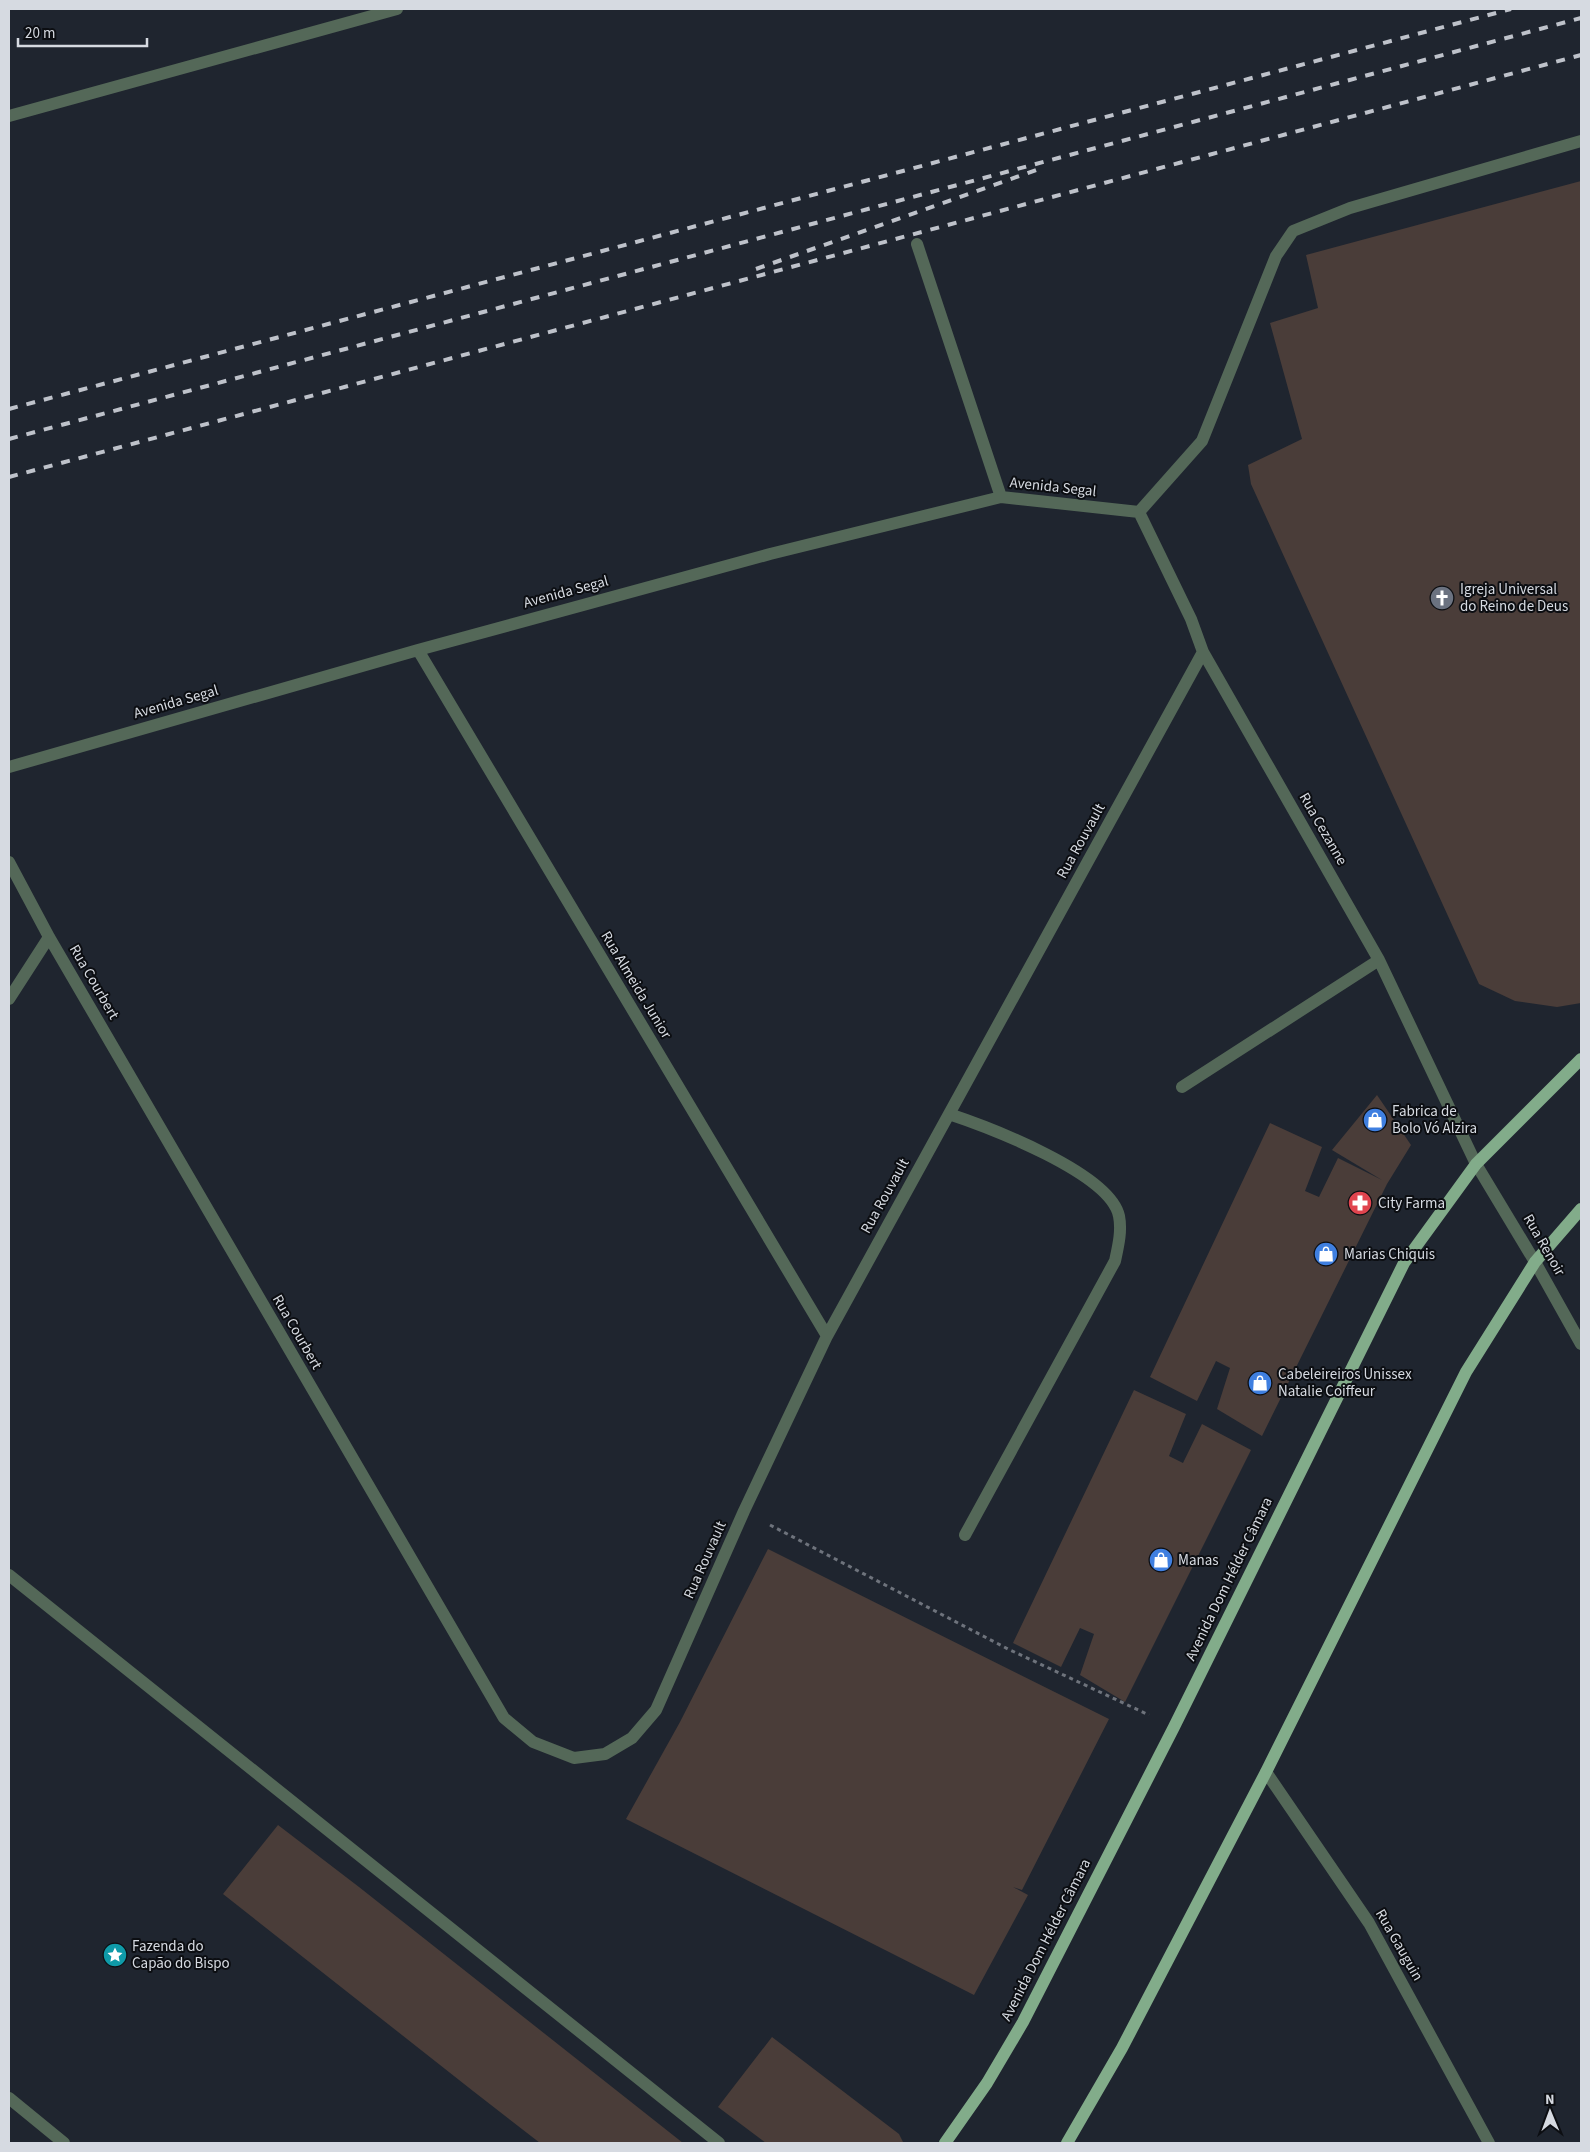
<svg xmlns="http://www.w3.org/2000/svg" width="1590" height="2152" font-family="'Source Sans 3',sans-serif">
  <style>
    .building { fill: #4a3d39 }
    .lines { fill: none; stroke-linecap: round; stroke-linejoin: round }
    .path { stroke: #6e737c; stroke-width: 3; stroke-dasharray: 4 4; stroke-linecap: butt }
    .minor { stroke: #546858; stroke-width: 12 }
    .major { stroke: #82ac8a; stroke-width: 12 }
    .rail { stroke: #bec2ca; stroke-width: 4; stroke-dasharray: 9 9; stroke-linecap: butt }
    .labels { text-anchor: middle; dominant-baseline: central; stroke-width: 4; stroke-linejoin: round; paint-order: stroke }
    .street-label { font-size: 15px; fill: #d6dae1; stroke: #0c0e12 }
    .poi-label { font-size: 15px; fill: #d6dae1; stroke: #0c0e12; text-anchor: start }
  </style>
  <rect width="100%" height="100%" fill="#1f252f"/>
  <!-- building -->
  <path class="building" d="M1581,181V1003L1557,1007L1515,1001L1479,984L1251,484L1248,465L1302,439L1270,323L1318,308L1306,255Z
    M1377,1095L1411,1145L1387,1184L1262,1436L1217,1409L1230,1368L1216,1361L1197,1401L1150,1377L1270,1123L1322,1147L1305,1191L1319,1197L1338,1158L1382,1180L1332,1150Z
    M1134,1390L1186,1414L1169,1456L1183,1463L1202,1424L1251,1450L1125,1702L1080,1675L1094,1634L1080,1628L1061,1667L1013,1643Z
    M768,1549L1109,1719L1022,1890L1013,1887L1028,1895L974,1995L626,1819L680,1722Z
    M278,1825L359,1887L683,2143H540L473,2091L223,1894Z
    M772,2037L899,2134L903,2142L766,2143L718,2107Z"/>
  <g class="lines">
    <!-- path -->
    <path class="path" d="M770,1525L1008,1649L1149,1715"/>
    <!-- minor -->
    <path class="minor" d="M9,116L397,9
      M917,244L1001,497
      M1139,512L1191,619L1203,652L1379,960L1476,1164L1535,1262L1581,1344
      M1139,512L1202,441L1276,256L1293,231L1350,208L1581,141
      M418,650L827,1336
      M9,767L418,650L770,554L1001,497L1139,512
      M9,862L49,937L504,1718L533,1742L574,1758L605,1754L632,1738L656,1710L744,1511L827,1336L1203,652
      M9,999L49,937
      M1182,1087L1379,960
      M949,1114C988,1127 1110,1173 1119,1216C1122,1231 1118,1247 1115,1261L965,1535
      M9,1575L719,2143
      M1266,1772L1369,1923L1489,2143
      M9,2098L64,2143"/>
    <!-- major -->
    <path class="major" d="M945,2143L987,2083L1023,2022L1174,1727L1404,1263L1476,1164L1581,1059
      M1067,2143L1122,2048L1266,1772L1466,1372L1535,1262L1581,1209"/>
    <!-- rail -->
    <path class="rail" d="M756,269L1039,169
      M9,409L1511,9
      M9,439L1581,18
      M9,477L1581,55"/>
  </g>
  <!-- icons -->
  <defs>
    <g id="church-disc" transform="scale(1.25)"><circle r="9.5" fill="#6b7280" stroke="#0c0e12"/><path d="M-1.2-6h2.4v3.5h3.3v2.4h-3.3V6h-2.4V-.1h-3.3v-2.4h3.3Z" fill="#fff"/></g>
    <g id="shop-disc" transform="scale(1.25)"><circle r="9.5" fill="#3f7fe0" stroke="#0c0e12"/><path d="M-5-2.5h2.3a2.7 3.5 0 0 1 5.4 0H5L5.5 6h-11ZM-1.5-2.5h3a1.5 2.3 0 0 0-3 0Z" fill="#fff"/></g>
    <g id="pharmacy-disc" transform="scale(1.25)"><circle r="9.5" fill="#e0444e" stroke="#0c0e12"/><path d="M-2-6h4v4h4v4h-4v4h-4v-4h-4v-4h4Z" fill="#fff"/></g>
    <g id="sight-disc" transform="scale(1.25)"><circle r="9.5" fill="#0f9aa8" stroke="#0c0e12"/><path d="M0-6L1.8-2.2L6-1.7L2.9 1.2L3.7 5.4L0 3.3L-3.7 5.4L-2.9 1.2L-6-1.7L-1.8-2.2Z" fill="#fff"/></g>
  </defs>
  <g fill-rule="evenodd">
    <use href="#church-disc" x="1442" y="598"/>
    <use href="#shop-disc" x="1375" y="1120"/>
    <use href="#pharmacy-disc" x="1360" y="1203"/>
    <use href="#shop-disc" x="1326" y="1254"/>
    <use href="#shop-disc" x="1260" y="1383"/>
    <use href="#shop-disc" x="1161" y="1560"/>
    <use href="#sight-disc" x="115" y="1955"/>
  </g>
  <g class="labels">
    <!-- street labels -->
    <g class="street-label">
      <text transform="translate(1053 487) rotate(6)">Avenida Segal</text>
      <text transform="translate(566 592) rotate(-15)">Avenida Segal</text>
      <text transform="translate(176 702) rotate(-16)">Avenida Segal</text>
      <text transform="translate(1323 829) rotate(60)">Rua Cezanne</text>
      <text transform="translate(1081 841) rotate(-61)">Rua Rouvault</text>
      <text transform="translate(94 982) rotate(60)">Rua Courbert</text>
      <text transform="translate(636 985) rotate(59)">Rua Almeida Junior</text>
      <text transform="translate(885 1196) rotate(-61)">Rua Rouvault</text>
      <text transform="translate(1544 1245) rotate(60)">Rua Renoir</text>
      <text transform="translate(297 1332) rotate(60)">Rua Courbert</text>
      <text transform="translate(705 1560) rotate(-66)">Rua Rouvault</text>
      <text transform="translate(1229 1579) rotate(-64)">Avenida Dom Hélder Câmara</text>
      <text transform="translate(1046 1940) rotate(-63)">Avenida Dom Hélder Câmara</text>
      <text transform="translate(1399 1945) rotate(60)">Rua Gauguin</text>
    </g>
    <!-- poi labels -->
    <g class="poi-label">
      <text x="1460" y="589">Igreja Universal<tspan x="1460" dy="17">do Reino de Deus</tspan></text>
      <text x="1392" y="1111">Fabrica de<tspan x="1392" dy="17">Bolo Vó Alzira</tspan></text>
      <text x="1378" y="1203">City Farma</text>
      <text x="1344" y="1254">Marias Chiquis</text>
      <text x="1278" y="1374">Cabeleireiros Unissex<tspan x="1278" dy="17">Natalie Coiffeur</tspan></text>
      <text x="1178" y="1560">Manas</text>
      <text x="132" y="1946">Fazenda do<tspan x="132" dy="17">Capão do Bispo</tspan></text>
    </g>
  </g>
  <!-- border -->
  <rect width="1590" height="2152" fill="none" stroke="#d6dae1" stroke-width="20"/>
  <!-- north arrow -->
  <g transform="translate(1550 2112) rotate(359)" stroke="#0c0e12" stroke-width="4" paint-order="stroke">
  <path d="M0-4L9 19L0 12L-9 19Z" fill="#d6dae1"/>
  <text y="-8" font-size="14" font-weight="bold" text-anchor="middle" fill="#d6dae1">N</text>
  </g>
  <!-- scale -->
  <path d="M18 38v8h129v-8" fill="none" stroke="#d6dae1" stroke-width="2.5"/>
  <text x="25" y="38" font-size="15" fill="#d6dae1" stroke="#0c0e12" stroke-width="4" paint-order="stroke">20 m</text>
</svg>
